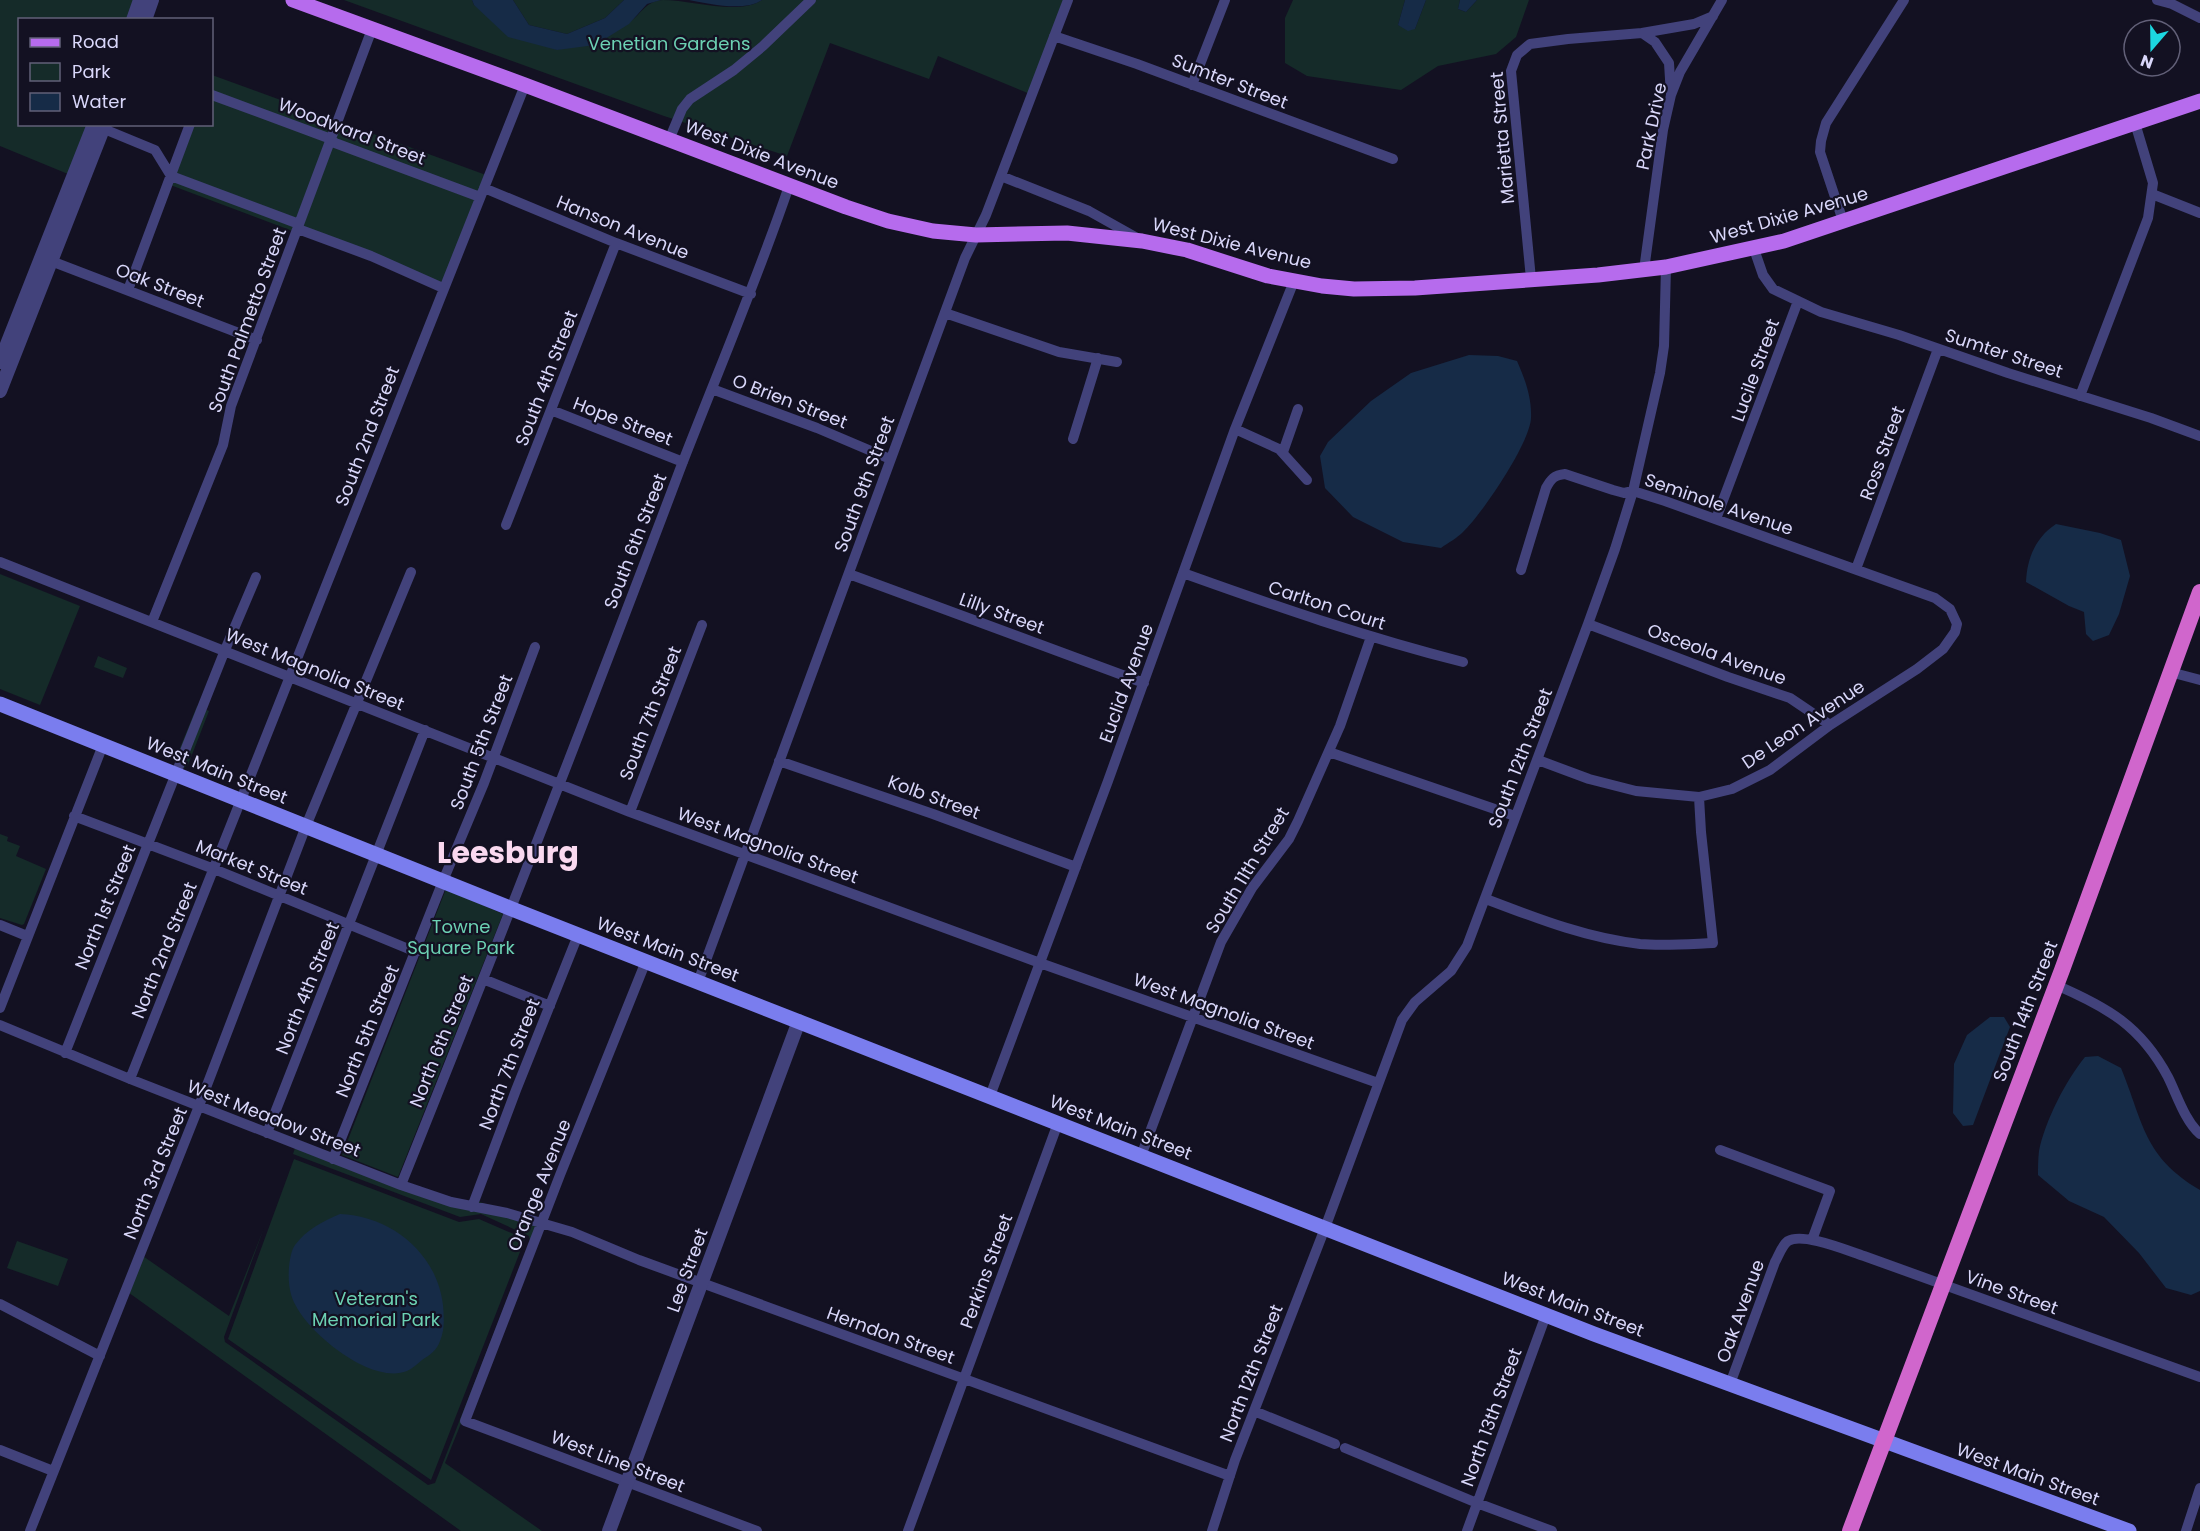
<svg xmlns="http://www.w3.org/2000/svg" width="2200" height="1531" font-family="Poppins,sans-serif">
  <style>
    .green { fill: #152b29 }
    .water { fill: #162b47 }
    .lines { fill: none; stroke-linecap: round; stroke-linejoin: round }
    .minor { stroke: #42427b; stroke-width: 10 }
    .tertiary { stroke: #42427b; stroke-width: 14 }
    .secondary { stroke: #7a7dee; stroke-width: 15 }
    .primary { stroke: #b66bed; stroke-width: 15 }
    .trunk { stroke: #d066cc; stroke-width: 16 }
    .labels { text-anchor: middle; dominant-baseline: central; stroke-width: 4.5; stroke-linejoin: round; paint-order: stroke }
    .park-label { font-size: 18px; fill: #6cd1b3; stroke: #131122 }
    .street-label { font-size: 18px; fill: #d9d7fa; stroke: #131122 }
    .town-label { font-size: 30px; font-weight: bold; fill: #fad9f0; stroke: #131122 }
  </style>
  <rect width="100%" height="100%" fill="#131122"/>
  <!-- green -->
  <path class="green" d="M0,0H135L127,19L20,20V124L88,125L68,174L0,146Z
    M344,0H472L474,5L557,50C573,44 620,31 630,22C642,13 646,1 663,0C691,0 739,16 762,0H1065L1030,94L938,56L929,79L830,43L787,156L664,116Z
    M513,0H624L605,18L567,34L529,25Z
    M1293,0H1405L1398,25L1415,29L1426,0H1460L1458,9L1466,12L1477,0H1529L1516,37L1496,54L1438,66L1401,90L1307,76L1285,63V18Z
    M212,75L486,175L444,288L165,183L186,125L212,124Z
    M0,574L80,606L40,705L0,689Z
    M98,656L127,668L123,678L94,667Z
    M197,706L209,711L188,765L184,768L176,765L175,760Z
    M0,834L8,837L7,841L20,846L16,856L46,869L24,924L22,925L0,918Z
    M446,889L503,914L398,1177L342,1155Z
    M296,1145L459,1205L475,1200L541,1225L445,1463L542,1531H461L125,1290L140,1254L229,1316L264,1228L224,1337L225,1342L428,1485L435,1483L530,1241L529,1236L481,1214L460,1217L293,1154Z
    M294,1159L459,1222L479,1219L525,1239L431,1480L228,1339Z
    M17,1241L68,1259L58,1286L7,1268Z"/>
  <!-- water -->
  <path class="water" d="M472,0H513L529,25L567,34L605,18L624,0H661L647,4L629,24L595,45L557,50L508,37L474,5Z
    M689,0H762C745,12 709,4 689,0Z
    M1405,0H1426L1415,29L1408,31L1398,25Z
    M1460,0H1477L1466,12L1458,9Z
    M1469,355L1498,356L1517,361C1525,379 1532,398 1531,418C1530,443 1482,514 1463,532C1457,538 1448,543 1441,548L1403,542L1353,517L1325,488L1320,456L1328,442L1371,401L1411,373Z
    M2056,524L2100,533L2121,540L2130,576L2119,614L2109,635L2093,641L2086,634L2084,612L2069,606L2026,582C2027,558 2036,537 2056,524Z
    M1990,1017H2004L2010,1027L1973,1125L1963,1126L1953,1113L1954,1064L1967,1035Z
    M2098,1056L2121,1068C2144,1124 2143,1156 2200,1190V1291L2191,1295L2166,1288L2139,1253L2104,1217L2069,1201L2038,1175C2038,1168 2038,1159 2039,1151C2045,1121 2066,1080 2085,1057Z
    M340,1214C391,1216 437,1253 443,1305C444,1317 445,1329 440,1341C437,1350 430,1355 422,1360C417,1364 412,1369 407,1371C372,1385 311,1335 296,1306C289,1294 288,1280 289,1267C290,1259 291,1251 295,1245C306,1230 323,1221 340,1214Z"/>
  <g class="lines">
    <!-- minor -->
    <path class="minor" d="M2157,0L2172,4L2200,18
      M1642,33L1694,24L1713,16
      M1054,36L1137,64L1393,159
      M1192,85L1225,0
      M212,95L331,139L335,143L480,197
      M104,129L155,150L171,176L299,224
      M669,140L682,109L690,99L734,70L763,46L811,0
      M1001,176L1089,211L1139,239
      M484,188L616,243L751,294
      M2152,194L2200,213
      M1843,221L1820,152L1821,141L1826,123L1904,0
      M298,229L371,256L443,288
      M1754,249L1763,275L1773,289L1821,312L1899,335L2008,373L2151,418L2200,436
      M51,261L257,340
      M1644,270L1663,130L1671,95L1680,72L1722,0
      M1531,279L1511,71L1517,55L1530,44L1568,39L1642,33L1655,42L1669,63L1671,95
      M128,290L190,124
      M945,313L1059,352L1117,362
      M712,389L817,428L890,459
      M2080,396L2148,218L2153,183L2135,123
      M551,410L683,462
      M1235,429L1279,449L1307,480
      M1073,439L1098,358
      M1283,452L1298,409
      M1716,519L1798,301
      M506,525L616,243
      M0,562L630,812L1040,963L1378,1083
      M1856,569L1938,349
      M1521,570L1546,488C1551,479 1554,475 1565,474L1613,490L1624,493L1633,491L1665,501L1935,598L1950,609L1957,624L1955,632L1943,649L1917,669L1830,725L1770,770L1732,789L1699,797L1636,791L1589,779L1538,760
      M1183,573C1275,606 1368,638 1463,662
      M849,574L1144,683
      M152,622L223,445L231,406L372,29
      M1588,624L1728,677L1790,698L1830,725
      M2170,672L2200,680
      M1329,752L1515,816
      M779,761L933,814L1076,867
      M630,812L702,625
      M74,816L214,869L416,952
      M1486,899C1536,918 1586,938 1640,944C1664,946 1689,944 1713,943L1701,832L1699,797
      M0,925L27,936
      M646,961L560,1175L465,1421L757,1531
      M483,979L550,1006
      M698,982L965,258L986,215L1068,0
      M2056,985C2107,1007 2141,1026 2168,1077C2177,1095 2185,1121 2200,1134
      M0,1008L103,745
      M0,1025L130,1079L401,1185L451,1202L507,1213L572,1232L639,1260L1230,1476
      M65,1053L225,650L256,577
      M130,1079L525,85
      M990,1096L1108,781L1235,429L1294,281
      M267,1133L425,730
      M1720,1150L1830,1191L1812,1240
      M1141,1156L1221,942L1252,888L1289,839L1298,821L1340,726L1371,637
      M333,1159L443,881L484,783L535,647
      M401,1185C496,948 589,711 679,472C716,376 756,283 789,186
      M472,1207L516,1090L578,935
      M0,1304L100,1356
      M1730,1384L1775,1262C1779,1255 1782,1245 1788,1241C1803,1232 1848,1251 1864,1256L2200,1377
      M1254,1411L1335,1444
      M1345,1448L1477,1503L1552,1531
      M0,1450L53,1471
      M30,1531L199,1106L306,826L411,572
      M908,1531L1058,1123
      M1212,1531L1235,1460L1325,1228L1402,1020L1415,1002L1451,971L1467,946L1588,624L1615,549L1633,491L1660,373L1664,346L1666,267
      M1467,1531L1546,1315
      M2186,1531L2200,1488"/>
    <!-- tertiary -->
    <path class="tertiary" d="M133,20L140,0
      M145,20L152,0
      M0,362L94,124
      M0,391L105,124
      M609,1531L799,1021"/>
    <!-- secondary -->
    <path class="secondary" d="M0,704L512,909L1594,1334L2129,1531"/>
    <!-- primary -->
    <path class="primary" d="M293,0L525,85L846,207L888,221L933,231L976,235L1067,233L1142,241L1187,250L1268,276L1322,286L1354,289L1415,288L1598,275L1666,267L1784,241L2200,101"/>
    <!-- trunk -->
    <path class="trunk" d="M1850,1531L2062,970L2200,592"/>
  </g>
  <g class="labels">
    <!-- park labels -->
    <g class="park-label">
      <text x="669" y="43">Venetian Gardens</text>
      <text x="461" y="926">Towne<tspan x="461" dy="21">Square Park</tspan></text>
      <text x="376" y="1298">Veteran's<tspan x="376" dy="21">Memorial Park</tspan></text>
    </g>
    <!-- street labels -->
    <g class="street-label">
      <text transform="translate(1230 81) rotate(21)">Sumter Street</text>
      <text transform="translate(1651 126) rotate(-78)">Park Drive</text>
      <text transform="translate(352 131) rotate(21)">Woodward Street</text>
      <text transform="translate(1502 138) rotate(-95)">Marietta Street</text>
      <text transform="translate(762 154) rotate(21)">West Dixie Avenue</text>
      <text transform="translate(1789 215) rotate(-16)">West Dixie Avenue</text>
      <text transform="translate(623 227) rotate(22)">Hanson Avenue</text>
      <text transform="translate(1232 243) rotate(14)">West Dixie Avenue</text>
      <text transform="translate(160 285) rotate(21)">Oak Street</text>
      <text transform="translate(247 320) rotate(-70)">South Palmetto Street</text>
      <text transform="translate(2004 353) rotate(18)">Sumter Street</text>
      <text transform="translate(1755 370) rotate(-70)">Lucile Street</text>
      <text transform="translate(546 378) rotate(-69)">South 4th Street</text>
      <text transform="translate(790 401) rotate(21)">O Brien Street</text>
      <text transform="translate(623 421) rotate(21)">Hope Street</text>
      <text transform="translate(367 436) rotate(-69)">South 2nd Street</text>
      <text transform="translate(1882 453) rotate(-70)">Ross Street</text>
      <text transform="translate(864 484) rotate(-70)">South 9th Street</text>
      <text transform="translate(1719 504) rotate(19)">Seminole Avenue</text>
      <text transform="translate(635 541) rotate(-69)">South 6th Street</text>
      <text transform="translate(1327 605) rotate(18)">Carlton Court</text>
      <text transform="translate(1002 613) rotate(20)">Lilly Street</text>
      <text transform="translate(1717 654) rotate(20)">Osceola Avenue</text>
      <text transform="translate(315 669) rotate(22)">West Magnolia Street</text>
      <text transform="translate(1126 683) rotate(-70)">Euclid Avenue</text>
      <text transform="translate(650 713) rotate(-69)">South 7th Street</text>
      <text transform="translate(1803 724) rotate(-34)">De Leon Avenue</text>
      <text transform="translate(481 742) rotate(-69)">South 5th Street</text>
      <text transform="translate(1520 758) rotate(-69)">South 12th Street</text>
      <text transform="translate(217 770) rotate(22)">West Main Street</text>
      <text transform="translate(934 797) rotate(20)">Kolb Street</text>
      <text transform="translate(768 845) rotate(20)">West Magnolia Street</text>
      <text transform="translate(252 867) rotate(22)">Market Street</text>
      <text transform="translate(1247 870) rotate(-59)">South 11th Street</text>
      <text transform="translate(105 907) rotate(-68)">North 1st Street</text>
      <text transform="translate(668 949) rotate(21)">West Main Street</text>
      <text transform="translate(164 950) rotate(-68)">North 2nd Street</text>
      <text transform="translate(307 988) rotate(-68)">North 4th Street</text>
      <text transform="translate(1224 1011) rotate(20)">West Magnolia Street</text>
      <text transform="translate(2025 1011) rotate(-69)">South 14th Street</text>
      <text transform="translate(367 1031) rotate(-68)">North 5th Street</text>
      <text transform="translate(441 1041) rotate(-68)">North 6th Street</text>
      <text transform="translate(509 1064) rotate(-69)">North 7th Street</text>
      <text transform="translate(274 1118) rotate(21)">West Meadow Street</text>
      <text transform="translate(1121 1127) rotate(21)">West Main Street</text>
      <text transform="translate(155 1173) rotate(-68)">North 3rd Street</text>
      <text transform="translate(539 1185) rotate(-68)">Orange Avenue</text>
      <text transform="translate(687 1270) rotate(-70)">Lee Street</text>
      <text transform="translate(986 1271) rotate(-70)">Perkins Street</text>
      <text transform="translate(2012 1292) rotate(20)">Vine Street</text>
      <text transform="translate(1573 1304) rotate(21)">West Main Street</text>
      <text transform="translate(1740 1311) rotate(-70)">Oak Avenue</text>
      <text transform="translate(891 1335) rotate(20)">Herndon Street</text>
      <text transform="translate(1251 1373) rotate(-69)">North 12th Street</text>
      <text transform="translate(1491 1417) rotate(-70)">North 13th Street</text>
      <text transform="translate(618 1461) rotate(21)">West Line Street</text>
      <text transform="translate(2028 1474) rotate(20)">West Main Street</text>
    </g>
    <!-- town labels -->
    <g class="town-label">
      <text x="508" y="852">Leesburg</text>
    </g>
  </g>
  <!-- legend -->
  <rect x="18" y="18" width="195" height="108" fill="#131122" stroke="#626078" stroke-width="1.5"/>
  <rect x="30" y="38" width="30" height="9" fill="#b66bed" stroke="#626078" stroke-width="1.5"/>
  <text x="72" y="48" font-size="18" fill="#d9d7fa">Road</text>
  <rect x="30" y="63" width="30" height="18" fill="#152b29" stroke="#626078" stroke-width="1.5"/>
  <text x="72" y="78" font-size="18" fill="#d9d7fa">Park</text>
  <rect x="30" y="93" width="30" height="18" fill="#162b47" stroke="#626078" stroke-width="1.5"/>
  <text x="72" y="108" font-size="18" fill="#d9d7fa">Water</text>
  <!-- north arrow -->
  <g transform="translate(2152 48) rotate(200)"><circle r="28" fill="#131122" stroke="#626078" stroke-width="1.5"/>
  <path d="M0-4.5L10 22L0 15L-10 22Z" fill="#1cd7e1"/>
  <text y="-9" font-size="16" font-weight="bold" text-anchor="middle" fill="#d9d7fa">N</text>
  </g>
</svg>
